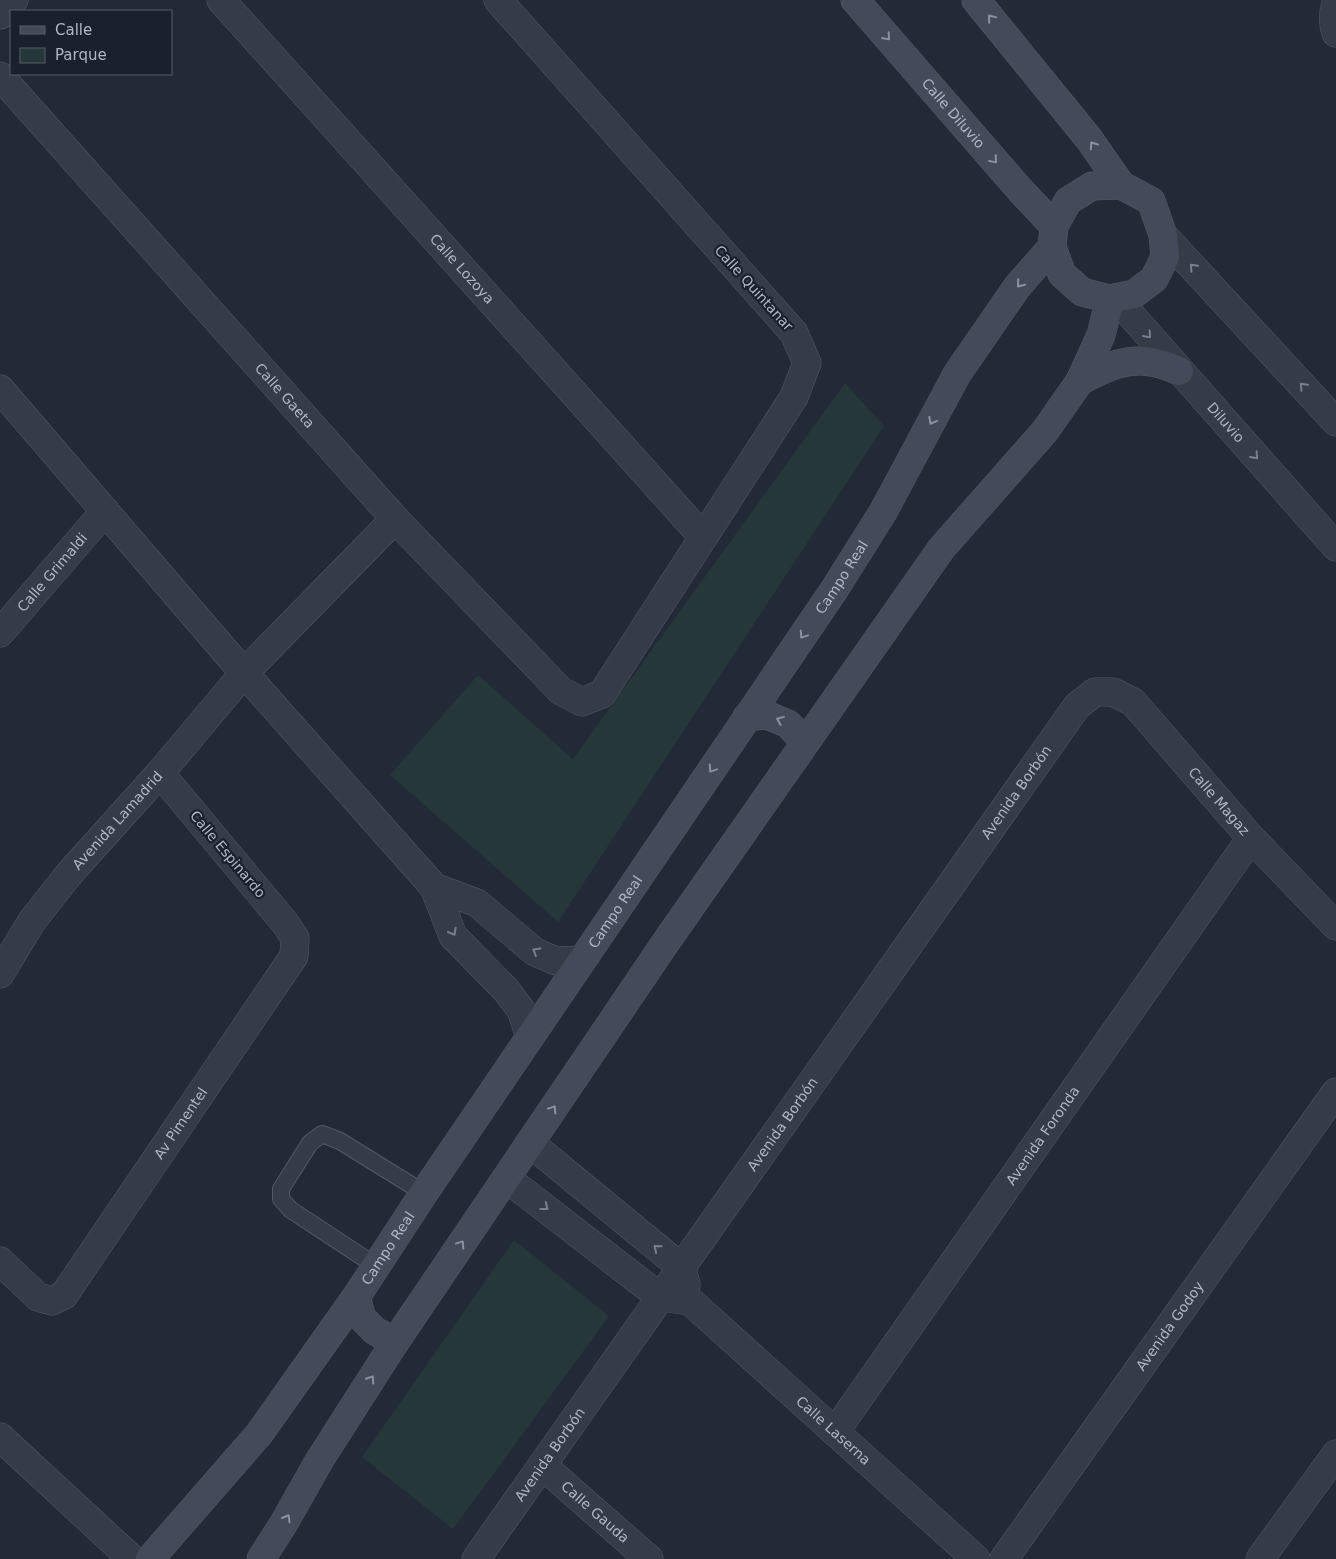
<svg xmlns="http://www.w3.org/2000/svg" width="1336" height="1559" font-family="'DejaVu Sans',sans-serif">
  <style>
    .green { fill: #253739 }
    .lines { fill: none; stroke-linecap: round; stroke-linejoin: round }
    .lane-casing { stroke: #535965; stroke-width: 18 }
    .street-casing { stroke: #535965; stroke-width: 29 }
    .secondary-casing { stroke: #535965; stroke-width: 29 }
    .lane { stroke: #353c48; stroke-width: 16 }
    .street { stroke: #353c48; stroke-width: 28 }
    .secondary { stroke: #434b5a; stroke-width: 28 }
    .oneway { stroke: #8a919f }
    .oneway2 { stroke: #797f8c }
    .labels { text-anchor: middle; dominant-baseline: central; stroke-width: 4.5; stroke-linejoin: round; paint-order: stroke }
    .street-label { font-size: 14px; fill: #b0b6c4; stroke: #1b212c }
  </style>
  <rect width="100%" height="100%" fill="#222a37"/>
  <!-- green -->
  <path class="green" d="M845,383L884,426L558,922L390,775L478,675L573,759Z
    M514,1240L609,1316L453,1529L362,1457Z"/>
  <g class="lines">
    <!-- lane casing -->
    <g class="lane-casing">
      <path id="lane" d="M376,1266L291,1210L281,1199V1189L310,1143L322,1134L340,1141L424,1193"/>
    </g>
    <!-- street casing -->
    <g class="street-casing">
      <g id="street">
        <path id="s1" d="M221,0L703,537"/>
        <path d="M1336,3C1333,13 1332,22 1336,33"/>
        <path d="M0,15L14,0"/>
        <path id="s2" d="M0,76L395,519L561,691L582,702L602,694L794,397L807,363L794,333L498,0"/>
        <path d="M1163,235L1336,422"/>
        <path id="s3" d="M1116,298L1336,547"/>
        <path d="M0,389L244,673L434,887L453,936L506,990L521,1010L530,1037"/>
        <path id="s4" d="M0,633L105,511"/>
        <path d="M434,887L477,903L535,952L556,961L582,960"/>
        <path id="s5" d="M0,974L32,921L69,874L160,773L244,673L395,519"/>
        <path d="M530,1143L682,1268L686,1285"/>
        <path id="s6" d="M506,1178L660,1297L690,1301L976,1559"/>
        <path id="s7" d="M0,1261L38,1297L52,1301L64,1295L294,956L295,938L285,923L160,773"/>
        <path id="s8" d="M835,1432L1251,838"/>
        <path d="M0,1437L132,1559"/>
        <path id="s9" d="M542,1465L649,1559"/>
        <path id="s10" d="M476,1559L1077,706L1095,692H1113L1133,702L1251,838L1336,926"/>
        <path id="s11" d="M1004,1559L1336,1092"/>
        <path d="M1260,1559L1336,1454"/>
      </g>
    </g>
    <!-- secondary casing -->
    <g class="secondary-casing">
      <g id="secondary">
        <path id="s12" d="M855,0L1021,191L1054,226"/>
        <path d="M976,0L1089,139L1121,185"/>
        <path d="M1121,185L1151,201L1163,235L1165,257L1154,279L1134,294L1110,299L1082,292L1062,274L1052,247L1054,226L1068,201L1092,186Z"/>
        <path d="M1080,381C1104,368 1128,356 1156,363C1164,365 1172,368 1179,371"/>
        <path d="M747,717L767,715L788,724L805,742"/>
        <path d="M356,1297L362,1318L375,1331L395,1342"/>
        <path id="s13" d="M150,1559L259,1434L356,1297L424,1193L834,590L883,512L957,374L1017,287L1052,247"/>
        <path d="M261,1559L284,1523L319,1461L395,1342L668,939L941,549L1045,431L1080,381L1101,335L1110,299"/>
      </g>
    </g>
    <!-- lane -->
    <use href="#lane" class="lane"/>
    <!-- street -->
    <use href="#street" class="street"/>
    <!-- secondary -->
    <use href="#secondary" class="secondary"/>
  </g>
  <!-- one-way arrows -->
  <defs><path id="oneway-chevron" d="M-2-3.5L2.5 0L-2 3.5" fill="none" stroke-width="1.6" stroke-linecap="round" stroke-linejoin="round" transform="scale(1.25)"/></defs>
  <g class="oneway">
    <use href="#oneway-chevron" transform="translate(991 18) rotate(-129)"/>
    <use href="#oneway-chevron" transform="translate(887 37) rotate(49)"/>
    <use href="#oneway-chevron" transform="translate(1093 145) rotate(-125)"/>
    <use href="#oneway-chevron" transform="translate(994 160) rotate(49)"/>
    <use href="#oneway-chevron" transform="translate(1020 284) rotate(129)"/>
    <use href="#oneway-chevron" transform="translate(932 421) rotate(118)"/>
    <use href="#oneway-chevron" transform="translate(803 635) rotate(124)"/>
    <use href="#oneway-chevron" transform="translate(780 720) rotate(-158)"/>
    <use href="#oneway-chevron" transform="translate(712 769) rotate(124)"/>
    <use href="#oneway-chevron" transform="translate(553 1109) rotate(-56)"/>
    <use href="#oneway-chevron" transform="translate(461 1244) rotate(-56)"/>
    <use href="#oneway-chevron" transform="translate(371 1379) rotate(-57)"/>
    <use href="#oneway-chevron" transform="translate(287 1518) rotate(-60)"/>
  </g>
  <g class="oneway2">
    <use href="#oneway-chevron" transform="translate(1193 267) rotate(-133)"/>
    <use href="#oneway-chevron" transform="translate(1148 335) rotate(49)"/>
    <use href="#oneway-chevron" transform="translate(1303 386) rotate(-133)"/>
    <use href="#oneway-chevron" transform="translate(1255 456) rotate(48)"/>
    <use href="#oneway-chevron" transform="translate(453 932) rotate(62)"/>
    <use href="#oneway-chevron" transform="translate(536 951) rotate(-149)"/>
    <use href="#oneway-chevron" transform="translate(545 1207) rotate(38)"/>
    <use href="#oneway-chevron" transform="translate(657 1248) rotate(-140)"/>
  </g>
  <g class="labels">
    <!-- street labels -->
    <g class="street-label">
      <text stroke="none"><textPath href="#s12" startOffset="150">Calle Diluvio</textPath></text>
      <text stroke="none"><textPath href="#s1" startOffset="361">Calle Lozoya</textPath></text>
      <text transform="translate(754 288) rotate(48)">Calle Quintanar</text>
      <text stroke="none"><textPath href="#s2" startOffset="428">Calle Gaeta</textPath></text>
      <text stroke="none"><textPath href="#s3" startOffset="166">Diluvio</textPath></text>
      <text stroke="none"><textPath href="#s4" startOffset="80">Calle Grimaldi</textPath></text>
      <text stroke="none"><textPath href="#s13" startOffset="1202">Campo Real</textPath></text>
      <text stroke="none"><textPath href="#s10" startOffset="938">Avenida Borbón</textPath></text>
      <text stroke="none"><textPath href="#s10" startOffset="1238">Calle Magaz</textPath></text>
      <text stroke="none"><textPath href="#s5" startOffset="194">Avenida Lamadrid</textPath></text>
      <text transform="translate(228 854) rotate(50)">Calle Espinardo</text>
      <text stroke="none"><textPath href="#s13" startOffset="798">Campo Real</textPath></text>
      <text stroke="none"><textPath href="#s7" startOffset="288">Av Pimentel</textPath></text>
      <text stroke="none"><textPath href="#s10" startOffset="532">Avenida Borbón</textPath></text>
      <text stroke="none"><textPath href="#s8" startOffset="362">Avenida Foronda</textPath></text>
      <text stroke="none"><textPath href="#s13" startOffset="392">Campo Real</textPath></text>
      <text stroke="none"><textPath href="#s11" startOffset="286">Avenida Godoy</textPath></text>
      <text stroke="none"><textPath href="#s6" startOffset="418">Calle Laserna</textPath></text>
      <text stroke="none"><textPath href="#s10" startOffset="128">Avenida Borbón</textPath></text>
      <text stroke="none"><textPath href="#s9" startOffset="71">Calle Gauda</textPath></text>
    </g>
  </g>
  <!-- legend -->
  <rect x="10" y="10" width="162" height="65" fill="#1b212c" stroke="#575d69"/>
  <rect x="20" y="26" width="25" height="8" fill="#434b5a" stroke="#575d69"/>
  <text x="55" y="35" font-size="15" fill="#b0b6c4">Calle</text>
  <rect x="20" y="48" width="25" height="15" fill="#253739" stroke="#575d69"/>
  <text x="55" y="60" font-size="15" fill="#b0b6c4">Parque</text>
</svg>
